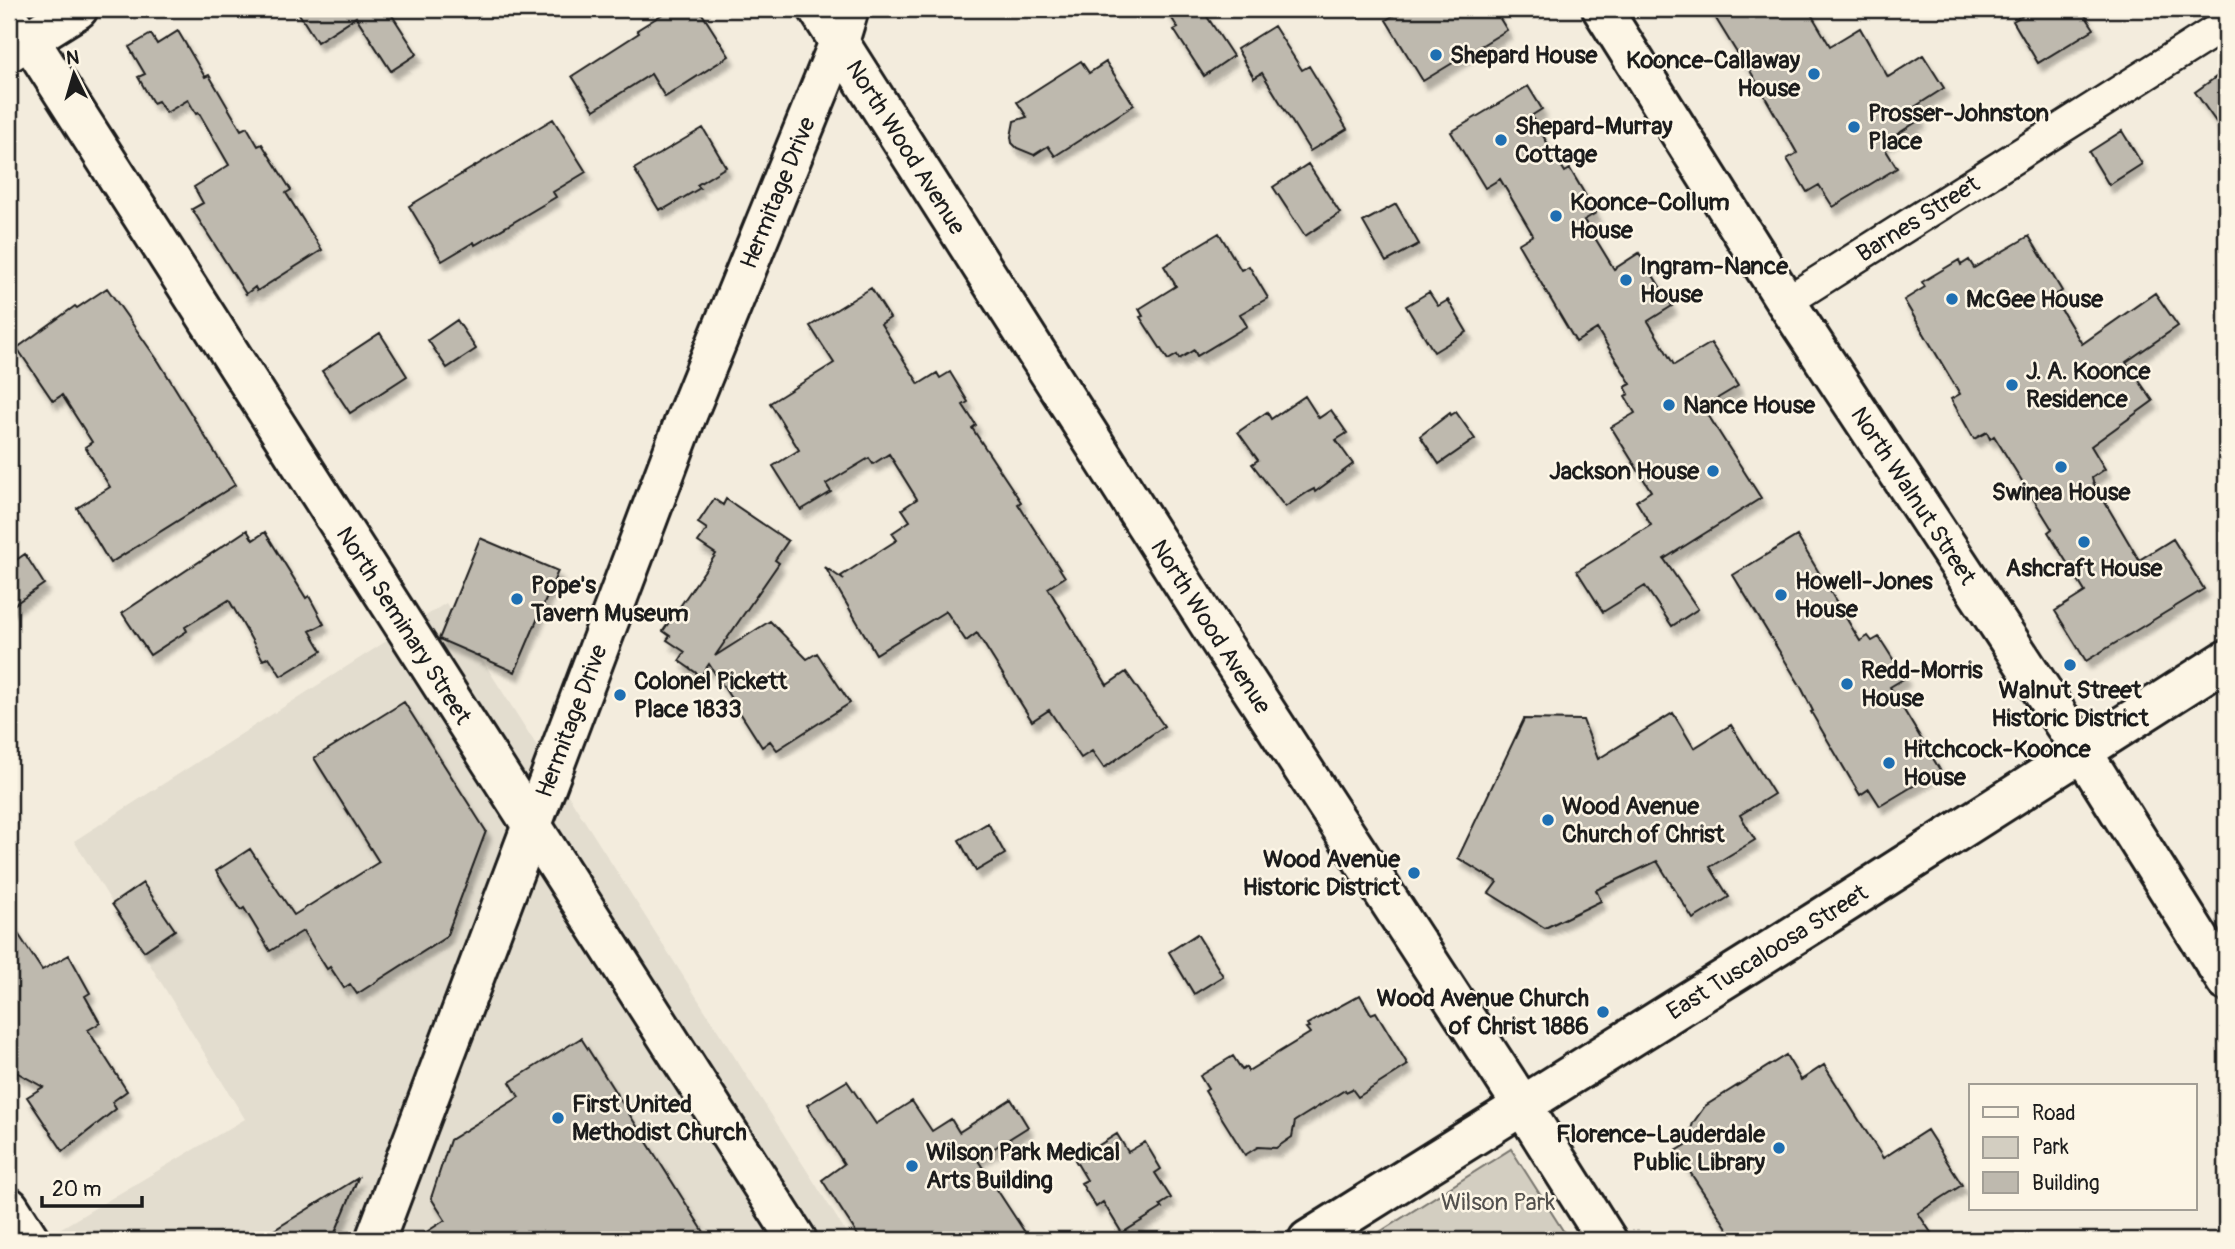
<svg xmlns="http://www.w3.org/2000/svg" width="2235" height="1249" font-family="Pangolin,sans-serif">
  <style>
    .built { fill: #e3ddcf }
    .park { fill: #d3cec1; stroke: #78756e; stroke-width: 2 }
    .building { fill: #beb9ae; stroke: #1c1c1c; stroke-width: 2; filter: url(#shadow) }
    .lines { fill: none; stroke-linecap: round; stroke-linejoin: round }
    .minor-casing { stroke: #1c1c1c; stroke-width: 35 }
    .tertiary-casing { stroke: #1c1c1c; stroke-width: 44 }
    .secondary-casing { stroke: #1c1c1c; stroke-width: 44 }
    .minor { stroke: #fcf5e5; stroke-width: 30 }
    .tertiary { stroke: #fcf5e5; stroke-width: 38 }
    .secondary { stroke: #fcf5e5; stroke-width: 38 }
    .poi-dot { fill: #1f6fb2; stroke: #fcf5e5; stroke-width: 2.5 }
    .labels { text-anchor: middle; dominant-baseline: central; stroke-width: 5; stroke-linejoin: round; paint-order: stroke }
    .poi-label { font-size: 24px; font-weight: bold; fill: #1c1c1c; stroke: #fcf5e5; text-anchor: start }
    .street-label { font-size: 24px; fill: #1c1c1c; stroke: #fcf5e5 }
    .park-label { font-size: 24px; fill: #53514e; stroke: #fcf5e5 }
  </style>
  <defs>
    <filter id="shadow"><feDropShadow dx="4.5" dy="8" stdDeviation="2" flood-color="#0004"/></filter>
  </defs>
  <rect width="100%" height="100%" fill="#f3ecdd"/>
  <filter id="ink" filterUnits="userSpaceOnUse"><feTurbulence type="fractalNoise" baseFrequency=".0143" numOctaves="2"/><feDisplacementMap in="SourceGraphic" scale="14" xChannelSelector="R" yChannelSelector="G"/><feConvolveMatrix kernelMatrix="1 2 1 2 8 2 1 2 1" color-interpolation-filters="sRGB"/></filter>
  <g filter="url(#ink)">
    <!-- built -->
    <path class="built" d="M446,603L851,1240H41L245,1119L74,841Z"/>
    <!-- park -->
    <path class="park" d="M1511,1149L1569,1240H1367Z"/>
    <!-- building -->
    <path class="building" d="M296,9H388L417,54L391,71L356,17L317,42Z
      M671,9H699L729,56L665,97L651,74L594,110L572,76L639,33L637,30Z
      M1166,9H1202L1233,56L1204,76L1174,30L1178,28Z
      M1404,9H1494L1507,30L1423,81L1386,20Z
      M1710,9H1808L1830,46L1860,28L1888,77L1923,55L1944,88L1913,108L1921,119L1882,144L1897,168L1833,207L1819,185L1807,192L1787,159L1797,153L1744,60L1742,61Z
      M2034,9H2081L2094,29L2038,63L2013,21Z
      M1274,26L1302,70L1309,66L1347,129L1310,151L1262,73L1254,78L1237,49Z
      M178,31L205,77L209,75L241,130L247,127L258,146L262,144L291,190L286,193L322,250L257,291L255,287L246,294L192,209L203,203L194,187L229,165L199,113L196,114L188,100L166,113L158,101L153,103L138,77L145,74L129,47L151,34L157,44Z
      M1081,61L1089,73L1106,62L1134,105L1055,156L1048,146L1034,155L1017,148L1012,143L1011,137L1014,121L1027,117L1017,102Z
      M2226,70V136L2195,92Z
      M1528,86L1542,109L1531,116L1565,172L1570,169L1596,213L1584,220L1614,269L1639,253L1672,306L1648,321L1674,365L1711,343L1738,386L1703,407L1761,498L1664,559L1698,609L1672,626L1645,586L1603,612L1577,571L1651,525L1636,501L1651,491L1611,427L1635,413L1625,396L1629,394L1625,387L1631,384L1597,329L1576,342L1518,244L1533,235L1500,179L1485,188L1451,132Z
      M553,119L586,172L553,192L556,197L475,245L474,242L442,261L409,206Z
      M703,128L726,167L697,185L700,188L664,209L663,208L659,210L634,169Z
      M2122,131L2142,164L2109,185L2089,152Z
      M1308,164L1340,213L1305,236L1273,187Z
      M1396,204L1419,244L1386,262L1363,222Z
      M1219,233L1241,270L1249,266L1268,298L1240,314L1247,326L1197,356L1194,350L1179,359L1177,355L1168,360L1140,317L1143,316L1139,309L1176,286L1164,266Z
      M2029,236L2062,291L2053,296L2082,344L2155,293L2178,326L2126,362L2153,401L2091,446L2105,469L2092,478L2093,482L2139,560L2173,539L2204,589L2086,661L2055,611L2085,592L2048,532L2052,529L1994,436L1990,439L1987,432L1974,439L1951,399L1960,394L1904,300L1925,287L1922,282L1959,260L1961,265L1969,260L1974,268Z
      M107,288L159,362L235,485L110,563L77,508L110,487L85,447L92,442L62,395L53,401L17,348L75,306L77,308Z
      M871,288L890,318L881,324L919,384L937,373L940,378L950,372L968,402L963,405L976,425L972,428L1021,502L1018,504L1065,577L1048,588L1107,685L1126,672L1164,726L1104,768L1092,751L1081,758L1049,710L1032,721L977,633L966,641L946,611L876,654L825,567L844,580L841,576L897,540L892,533L910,521L902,509L917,499L889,454L873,464L869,458L826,484L831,492L801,510L773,466L799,450L770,403L834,363L810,326Z
      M1429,292L1438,306L1448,300L1467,332L1434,352L1406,306Z
      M457,320L476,349L447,368L428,340Z
      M380,333L407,376L350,413L322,371Z
      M1305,396L1319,418L1331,410L1347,433L1336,440L1353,464L1315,492L1314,489L1308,492L1285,507L1252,464L1258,460L1238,432L1267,412L1271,419Z
      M1456,412L1475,439L1439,464L1420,436L1450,413L1451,415Z
      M714,499L723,505L726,499L788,541L775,560L779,563L715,656L770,621L807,659L817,653L850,703L777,750L770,741L762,747L709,664L701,676L679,661L685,652L667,640L670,636L663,631L716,554L698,542L707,529L698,523Z
      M247,530L253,540L265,532L306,598L309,596L324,624L310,631L322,651L281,676L269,657L263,660L229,600L185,627L187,631L150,655L122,613Z
      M1797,536L1860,641L1868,636L1872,641L1879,637L1905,678L1890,687L1940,770L1880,806L1869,789L1860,795L1811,712L1813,711L1801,687L1733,575Z
      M480,538L558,571L515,672L439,639Z
      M25,554L44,584L9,608V565Z
      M404,702L486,831L446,937L357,994L350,984L344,988L330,967L327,969L303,931L270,951L244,908L241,910L216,871L250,849L294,915L379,862L314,758Z
      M1673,713L1694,748L1731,725L1774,794L1740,815L1755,840L1710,867L1729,897L1693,919L1657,861L1596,890L1601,901L1545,928L1489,893L1497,882L1458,858L1524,719L1583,720L1598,759Z
      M988,823L1005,854L976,871L959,840Z
      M143,883L175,930L144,951L112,904Z
      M9,920L42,970L69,955L90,993L85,996L100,1023L88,1030L127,1091L112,1102L116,1109L63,1151L27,1097L43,1087L9,1068Z
      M1197,934L1223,976L1194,994L1169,952Z
      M1360,995L1371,1014L1376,1012L1408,1065L1358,1097L1352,1089L1346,1092L1345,1090L1295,1121L1292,1137L1276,1148L1258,1147L1245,1155L1205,1091L1208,1089L1200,1076L1233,1056L1242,1070L1246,1067L1248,1071L1310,1033L1306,1028L1309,1027L1307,1024Z
      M581,1038L709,1240H414L445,1220L431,1198L450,1140L519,1097L510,1082Z
      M1786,1055L1801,1080L1824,1065L1883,1158L1927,1130L1962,1185L1918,1213L1936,1240H1735L1676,1151L1686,1145L1693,1123L1705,1106Z
      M847,1081L876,1124L912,1101L932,1131L951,1119L959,1132L1011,1099L1028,1127L977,1159L1030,1240H861L822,1180L844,1164L807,1105Z
      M1117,1134L1128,1152L1145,1142L1161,1169L1155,1173L1171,1198L1160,1205L1162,1208L1122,1233L1103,1202L1096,1207L1081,1183L1087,1180L1075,1160Z
      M358,1178L332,1240H258Z"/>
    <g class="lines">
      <!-- minor casing -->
      <g class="minor-casing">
        <g id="minor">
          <path d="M9,14L29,39"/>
          <path id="s1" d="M1786,302L2226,24"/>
        </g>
      </g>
      <!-- tertiary casing -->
      <g class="tertiary-casing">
        <g id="tertiary">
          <path id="s2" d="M1602,9L1786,302L2083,753L2226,981"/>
          <path id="s3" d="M29,39L797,1240"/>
          <path d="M9,52L78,9"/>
          <path d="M9,1207L30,1240"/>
          <path id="s4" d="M375,1240L685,420L839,42L849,9"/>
          <path id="s5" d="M1308,1240L1820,919L2226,660"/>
        </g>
      </g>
      <!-- secondary casing -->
      <g class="secondary-casing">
        <g id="secondary">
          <path id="s6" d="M818,9L1216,635L1522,1105L1607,1240"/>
        </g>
      </g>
      <!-- minor -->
      <use href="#minor" class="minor"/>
      <!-- tertiary -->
      <use href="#tertiary" class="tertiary"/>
      <!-- secondary -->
      <use href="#secondary" class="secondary"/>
    </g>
  </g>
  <!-- markers -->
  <g class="poi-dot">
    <circle cx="1436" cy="55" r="7"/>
    <circle cx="1814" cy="74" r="7"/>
    <circle cx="1854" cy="127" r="7"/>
    <circle cx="1501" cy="140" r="7"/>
    <circle cx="1556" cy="216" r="7"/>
    <circle cx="1626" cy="280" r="7"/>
    <circle cx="1952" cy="299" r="7"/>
    <circle cx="2012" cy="385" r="7"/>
    <circle cx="1669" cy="405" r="7"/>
    <circle cx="2061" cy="467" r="7"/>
    <circle cx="1713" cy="471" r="7"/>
    <circle cx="2084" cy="542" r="7"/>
    <circle cx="1781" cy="595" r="7"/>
    <circle cx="517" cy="599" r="7"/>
    <circle cx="2070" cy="665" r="7"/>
    <circle cx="1847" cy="684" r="7"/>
    <circle cx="620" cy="695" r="7"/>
    <circle cx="1889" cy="763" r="7"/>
    <circle cx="1548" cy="820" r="7"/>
    <circle cx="1414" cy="873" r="7"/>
    <circle cx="1603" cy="1012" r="7"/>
    <circle cx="558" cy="1118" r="7"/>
    <circle cx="1779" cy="1148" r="7"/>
    <circle cx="912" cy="1166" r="7"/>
  </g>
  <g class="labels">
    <!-- poi labels -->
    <g class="poi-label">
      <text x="1450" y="55">Shepard House</text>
      <text x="1800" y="60" text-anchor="end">Koonce-Callaway<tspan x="1800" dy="28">House</tspan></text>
      <text x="1868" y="113">Prosser-Johnston<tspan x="1868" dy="28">Place</tspan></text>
      <text x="1515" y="126">Shepard-Murray<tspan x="1515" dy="28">Cottage</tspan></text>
      <text x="1570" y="202">Koonce-Collum<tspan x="1570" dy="28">House</tspan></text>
      <text x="1640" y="266">Ingram-Nance<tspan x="1640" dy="28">House</tspan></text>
      <text x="1966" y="299">McGee House</text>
      <text x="2026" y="371">J. A. Koonce<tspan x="2026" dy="28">Residence</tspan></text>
      <text x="1683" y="405">Nance House</text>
      <text x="1699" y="471" text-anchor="end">Jackson House</text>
      <text x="2061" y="492" text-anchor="middle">Swinea House</text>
      <text x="2084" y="568" text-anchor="middle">Ashcraft House</text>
      <text x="1795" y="581">Howell-Jones<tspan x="1795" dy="28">House</tspan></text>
      <text x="531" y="585">Pope's<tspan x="531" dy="28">Tavern Museum</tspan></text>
      <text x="1861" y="670">Redd-Morris<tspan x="1861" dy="28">House</tspan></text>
      <text x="634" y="681">Colonel Pickett<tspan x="634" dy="28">Place 1833</tspan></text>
      <text x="2070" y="690" text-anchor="middle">Walnut Street<tspan x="2070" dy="28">Historic District</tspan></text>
      <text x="1903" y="749">Hitchcock-Koonce<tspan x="1903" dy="28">House</tspan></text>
      <text x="1562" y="806">Wood Avenue<tspan x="1562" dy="28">Church of Christ</tspan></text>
      <text x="1400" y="859" text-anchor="end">Wood Avenue<tspan x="1400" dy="28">Historic District</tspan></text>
      <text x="1589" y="998" text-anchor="end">Wood Avenue Church<tspan x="1589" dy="28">of Christ 1886</tspan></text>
      <text x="572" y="1104">First United<tspan x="572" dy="28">Methodist Church</tspan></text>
      <text x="1765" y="1134" text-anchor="end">Florence-Lauderdale<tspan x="1765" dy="28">Public Library</tspan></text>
      <text x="926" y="1152">Wilson Park Medical<tspan x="926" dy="28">Arts Building</tspan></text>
    </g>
    <!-- street labels -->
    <g class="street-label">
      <text stroke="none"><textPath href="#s6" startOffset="164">North Wood Avenue</textPath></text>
      <text stroke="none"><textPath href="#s4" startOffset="1122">Hermitage Drive</textPath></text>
      <text stroke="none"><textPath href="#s1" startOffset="156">Barnes Street</textPath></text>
      <text stroke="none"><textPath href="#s2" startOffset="578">North Walnut Street</textPath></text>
      <text stroke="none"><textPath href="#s3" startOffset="696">North Seminary Street</textPath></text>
      <text stroke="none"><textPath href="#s6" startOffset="732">North Wood Avenue</textPath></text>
      <text stroke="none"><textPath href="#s4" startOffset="555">Hermitage Drive</textPath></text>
      <text stroke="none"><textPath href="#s5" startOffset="542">East Tuscaloosa Street</textPath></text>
    </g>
    <!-- park labels -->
    <g class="park-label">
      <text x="1498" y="1202">Wilson Park</text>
    </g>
  </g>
  <!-- margin -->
  <rect width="2235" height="1249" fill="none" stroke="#fcf5e5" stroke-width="35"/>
  <rect x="18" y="18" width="2200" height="1214" fill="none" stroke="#1c1c1c" stroke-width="2.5" filter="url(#ink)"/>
  <!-- legend -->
  <rect x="1969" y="1084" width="228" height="126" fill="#fcf5e5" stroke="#a29e95" stroke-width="2"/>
  <rect x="1983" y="1107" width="35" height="10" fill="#fcf5e5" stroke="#a29e95" stroke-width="2"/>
  <text x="2032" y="1120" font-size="21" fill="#1c1c1c">Road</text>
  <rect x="1983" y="1137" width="35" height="21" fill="#d3cec1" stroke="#a29e95" stroke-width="2"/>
  <text x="2032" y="1154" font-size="21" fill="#1c1c1c">Park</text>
  <rect x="1983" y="1172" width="35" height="21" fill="#beb9ae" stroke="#a29e95" stroke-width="2"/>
  <text x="2032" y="1190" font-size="21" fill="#1c1c1c">Building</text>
  <!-- north arrow -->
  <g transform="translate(74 74) rotate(355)" stroke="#fcf5e5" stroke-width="5" paint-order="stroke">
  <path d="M0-5L12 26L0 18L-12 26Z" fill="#1c1c1c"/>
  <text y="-10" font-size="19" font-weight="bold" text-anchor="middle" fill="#1c1c1c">N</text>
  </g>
  <!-- scale -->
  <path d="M42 1196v10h100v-10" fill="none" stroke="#1c1c1c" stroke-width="3.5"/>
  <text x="52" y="1196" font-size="21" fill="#1c1c1c" stroke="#fcf5e5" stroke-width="5" paint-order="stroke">20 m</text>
</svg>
